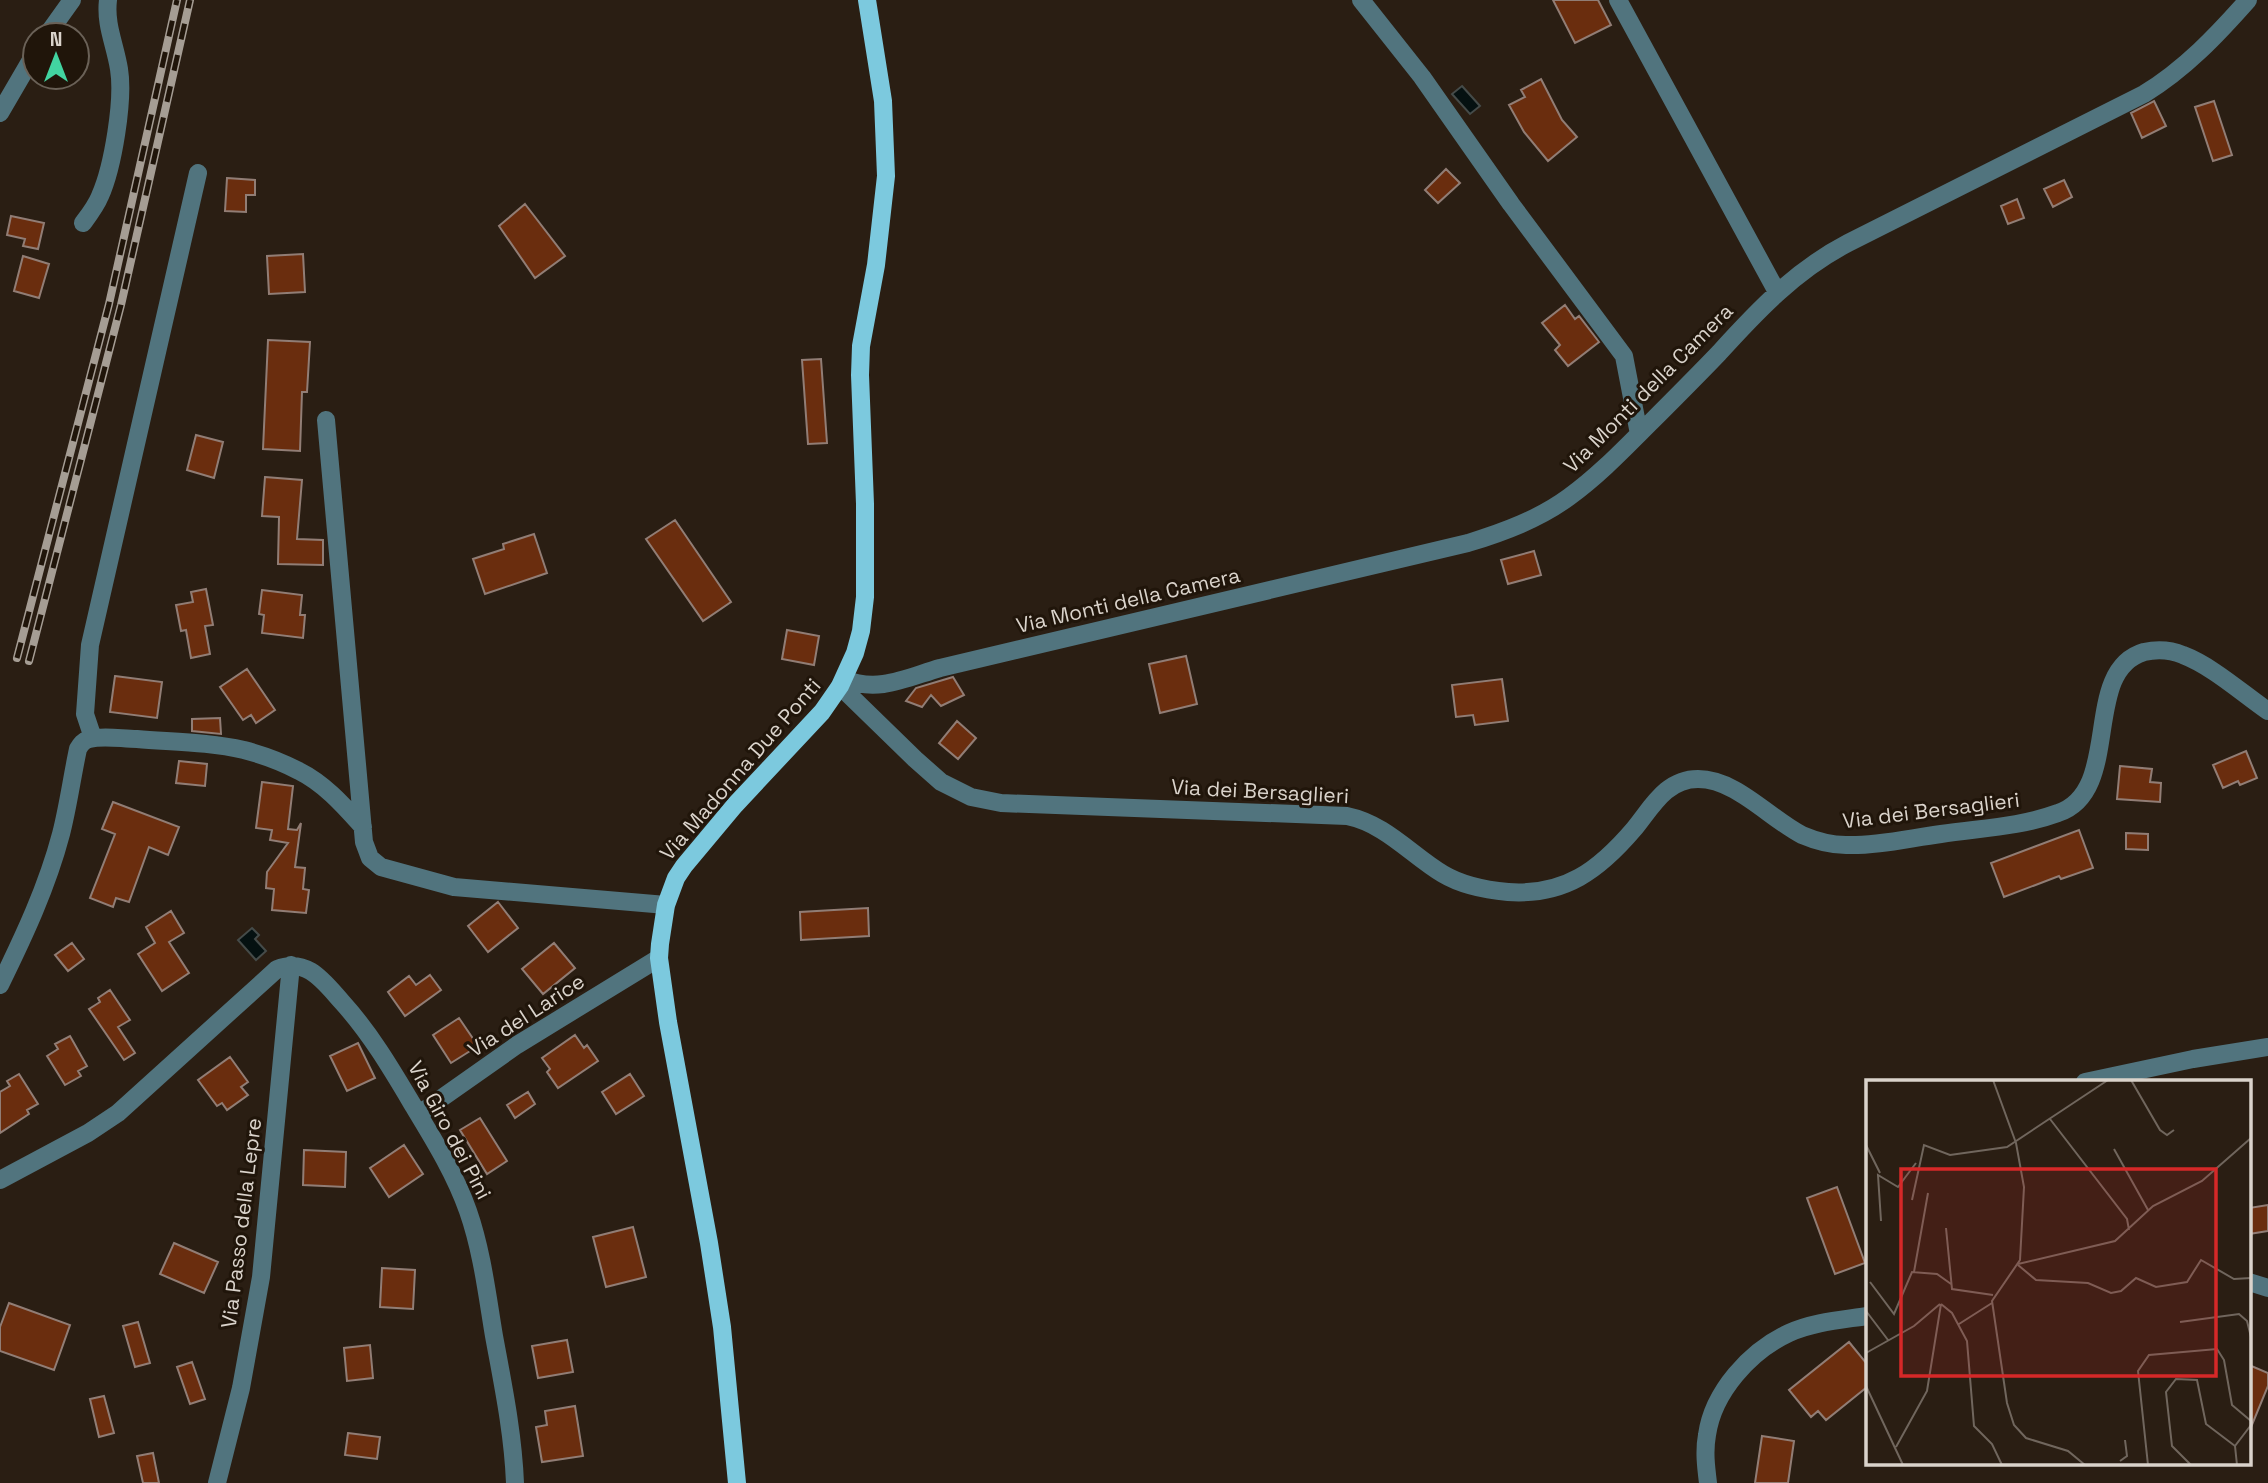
<svg xmlns="http://www.w3.org/2000/svg" width="2268" height="1483" font-family="'Space Grotesk',sans-serif">
  <style>
    .water { fill: #051111; stroke: #454b49; stroke-width: 2 }
    .building { fill: #6a2d0e; stroke: #917d75; stroke-width: 2 }
    .lines { fill: none; stroke-linecap: round; stroke-linejoin: round }
    .minor { stroke: #51747e; stroke-width: 18 }
    .major { stroke: #7cc9de; stroke-width: 18 }
    .rail-casing { stroke: #a59d94; stroke-width: 8 }
    .rail { stroke: #20150a; stroke-width: 5; stroke-dasharray: 16; stroke-linecap: butt }
    .labels { text-anchor: middle; dominant-baseline: central; stroke-width: 6; stroke-linejoin: round; paint-order: stroke }
    .street-label { font-size: 21px; fill: #dad3cb; stroke: #20150a }
    .inset-road { fill: none; stroke: #70665d; stroke-width: 2 }
    .view { fill: #d62828; fill-opacity: 0.15; stroke: #d62828; stroke-width: 3.5 }
    .inset-edge { fill: none; stroke: #dad3cb; stroke-width: 3.5 }
  </style>
  <rect width="100%" height="100%" fill="#2a1e13"/>
  <!-- water -->
  <path class="water" d="M1462,86L1480,106L1470,114L1452,94Z
    M252,928L259,935L255,939L266,951L256,960L238,940Z"/>
  <!-- building -->
  <path class="building" d="M1553,0H1598L1611,25L1575,43Z
    M1541,79L1562,120L1577,137L1548,161L1524,132L1509,105L1525,97L1521,90Z
    M2154,101L2166,126L2142,138L2131,113Z
    M2214,101L2232,155L2213,161L2195,107Z
    M1446,169L1460,183L1438,203L1425,190Z
    M227,178L255,180V195H246V212L225,211Z
    M2064,180L2072,197L2053,207L2044,189Z
    M2017,199L2024,218L2008,224L2001,206Z
    M525,204L565,256L535,278L499,226Z
    M11,216L44,223L38,249L23,246L25,239L7,235Z
    M303,254L305,292L269,294L267,256Z
    M23,256L49,264L39,298L14,291Z
    M1565,305L1575,319L1579,316L1599,342L1568,366L1555,350L1560,345L1542,323Z
    M268,340L310,342L307,392H302L300,451L263,449Z
    M821,359L827,443L808,444L802,360Z
    M196,435L223,442L214,478L187,470Z
    M265,477L302,480L297,539L323,540V565L278,564L279,517L262,516Z
    M675,520L731,602L703,621L646,539Z
    M534,534L547,573L485,594L473,559L504,549L503,544Z
    M1534,551L1541,575L1508,584L1501,560Z
    M206,589L213,625L205,626L210,654L191,658L186,630L181,631L176,605L193,602L191,592Z
    M262,590L302,595L300,615H305L303,638L262,633L264,615L259,614Z
    M787,630L819,636L814,665L782,659Z
    M1186,656L1197,704L1160,713L1149,664Z
    M247,669L275,710L256,723L251,715L243,720L220,687Z
    M115,676L162,682L157,718L110,712Z
    M953,677L964,695L941,706L931,695L922,707L906,701L916,688Z
    M1502,679L1508,721L1475,725L1473,715L1456,717L1452,685Z
    M220,718L221,734L192,731V719Z
    M957,721L976,738L958,759L939,743Z
    M2246,751L2257,778L2240,785L2238,781L2223,788L2213,765Z
    M179,761L207,764L205,786L176,783Z
    M2120,766L2152,769L2150,782L2161,783L2160,802L2117,799Z
    M262,782L293,786L288,829L297,830L301,823L295,867L305,868L303,889L309,890L306,913L272,910L274,889L266,888L267,872L288,843L270,840L272,830L256,828Z
    M113,802L179,827L168,855L149,847L129,902L116,898L113,907L90,898L115,834L102,829Z
    M2079,830L2093,868L2061,879L2059,876L2004,897L1991,863Z
    M2126,833L2148,834V850L2126,849Z
    M498,902L518,928L488,952L468,926Z
    M868,908L869,936L801,940L800,912Z
    M171,911L184,933L169,942L189,973L162,991L138,954L155,943L146,927Z
    M72,943L84,959L68,971L55,955Z
    M554,943L575,968L543,994L522,969Z
    M430,975L441,990L405,1016L388,992L409,976L416,985Z
    M110,990L130,1020L118,1027L135,1053L124,1060L89,1009L100,1002L98,998Z
    M459,1018L478,1046L451,1063L433,1035Z
    M575,1035L584,1048L587,1045L598,1061L558,1088L547,1072L550,1069L542,1058Z
    M70,1036L87,1066L78,1071L81,1076L65,1085L47,1056L58,1049L55,1044Z
    M358,1043L375,1078L347,1091L330,1056Z
    M230,1057L248,1082L241,1087L248,1095L227,1110L222,1103L217,1106L198,1080Z
    M19,1074L38,1104L27,1110L29,1114L0,1133V1092L10,1086L7,1081Z
    M630,1074L644,1096L616,1114L602,1092Z
    M528,1092L535,1104L515,1118L507,1105Z
    M480,1118L507,1161L487,1174L460,1130Z
    M404,1145L423,1174L389,1197L370,1168Z
    M304,1150L346,1152L345,1187L303,1185Z
    M1837,1187L1865,1263L1835,1274L1807,1198Z
    M2268,1205V1231L2249,1234V1208Z
    M633,1227L646,1277L606,1287L593,1237Z
    M174,1243L218,1262L204,1293L160,1274Z
    M382,1268L415,1270L413,1309L380,1307Z
    M9,1303L70,1325L54,1370L0,1351V1327Z
    M138,1322L150,1363L135,1367L123,1326Z
    M567,1340L573,1372L538,1378L532,1346Z
    M1849,1342L1867,1364V1387L1826,1420L1818,1411L1811,1417L1789,1390Z
    M370,1345L373,1378L347,1381L344,1348Z
    M192,1362L205,1399L190,1404L177,1367Z
    M2249,1365L2268,1373V1386L2249,1432Z
    M104,1396L114,1433L99,1437L90,1399Z
    M575,1406L583,1456L542,1462L536,1427L547,1425L545,1411Z
    M348,1433L380,1437L377,1459L345,1455Z
    M1762,1436L1794,1441L1788,1483H1755Z
    M153,1453L159,1483H143L137,1456Z"/>
  <g class="lines">
    <!-- minor -->
    <path class="minor" d="M1361,0L1422,77L1511,204L1624,356L1639,434
      M1618,0L1777,292
      M47,35L72,0
      M0,113L35,53
      M83,223C89,215 96,206 100,196C113,167 124,100 119,69C115,44 105,25 108,0
      M326,420L364,842L370,858L381,867L454,887L666,905
      M844,679C878,693 906,678 940,668L1468,543C1504,532 1539,519 1569,497C1598,476 1623,450 1648,425C1672,401 1696,377 1719,353C1758,310 1796,270 1848,243L2144,94C2185,69 2217,35 2248,0
      M840,686L915,759L941,782L971,797L1001,803L1347,816C1386,824 1411,855 1443,874C1463,886 1486,890 1508,892C1565,896 1599,870 1634,829C1652,807 1666,779 1698,779C1736,779 1769,818 1802,835C1816,841 1831,845 1846,845C1877,846 1910,838 1941,834C1981,828 2020,827 2058,813C2124,791 2080,671 2144,652C2157,649 2171,650 2183,655C2212,666 2242,693 2268,711
      M93,738L85,714L90,645L198,173
      M0,985C24,936 47,887 61,834C68,807 72,777 78,749C81,744 83,741 89,739C104,735 122,739 137,739C173,742 209,742 244,750C263,755 282,762 299,771C325,784 344,806 363,827
      M2085,1082L2193,1059L2268,1047
      M419,1114L517,1045L659,958
      M0,1180L88,1133L118,1113L277,969C307,957 324,982 342,1002C371,1034 392,1070 414,1107C434,1140 455,1174 468,1211C482,1251 487,1294 494,1336C503,1385 513,1433 515,1483
      M2249,1282L2268,1288
      M217,1483L241,1388L261,1277L291,965
      M1708,1483C1706,1467 1704,1451 1707,1435C1713,1392 1750,1351 1789,1333C1813,1322 1841,1320 1867,1316"/>
    <!-- major -->
    <path class="major" d="M737,1483L722,1327L709,1243L668,1022L659,958L660,944L666,905L676,878L684,866L735,805L822,712L840,686L855,653L861,631L865,597V504L860,375L861,346L876,265L886,176L883,101L867,0"/>
    <!-- rail casing -->
    <g class="rail-casing">
      <path id="rail" d="M17,658L109,304L177,0
        M29,661L121,305L190,0"/>
    </g>
    <!-- rail -->
    <use href="#rail" class="rail"/>
  </g>
  <g class="labels">
    <!-- street labels -->
    <g class="street-label">
      <text transform="translate(1648 388) rotate(-45)">Via Monti della Camera</text>
      <text transform="translate(1128 600) rotate(-13)">Via Monti della Camera</text>
      <text transform="translate(740 769) rotate(-49)">Via Madonna Due Ponti</text>
      <text transform="translate(1260 791) rotate(3)">Via dei Bersaglieri</text>
      <text transform="translate(1931 810) rotate(-7)">Via dei Bersaglieri</text>
      <text transform="translate(526 1015) rotate(-33)">Via del Larice</text>
      <text transform="translate(450 1130) rotate(62)">Via Giro dei Pini</text>
      <text transform="translate(241 1223) rotate(-83)">Via Passo della Lepre</text>
    </g>
  </g>
  <!-- overview -->
  <g transform="translate(1866 1080)">
    <rect width="385" height="385" fill="#2a1e13"/>
    <path class="inset-road" d="M127,0L150,63L158,107L154,180L126,221L141,323L148,345L160,358L202,371L219,385M265,0L294,50L301,55L308,50M184,39L261,139L263,150M0,65L14,93M248,69L282,130M46,120L58,65L84,75L141,67L242,0M15,141L12,95L32,107L50,83M80,148L86,209L127,215M152,184L249,161L287,126L336,101L385,58M152,185L170,200L222,203L245,213L255,211L270,198L290,207L321,202L335,180L368,199L385,198M48,192L62,113M4,202L28,234L46,192L71,194L85,204M75,224L86,233L101,261L108,346L126,364L136,385M0,231L22,260M314,242L373,234L381,241L385,257M93,244L126,223M0,273L48,246L74,224M0,306L37,385M30,367L61,311L75,224M254,381L261,376L259,360M282,385L272,291L283,275L351,269L358,280L366,325L385,341M325,385L306,366L300,312L310,299L331,300L340,344L369,366M371,385L369,366L385,345"/>
    <path class="view" d="M35,89H350V296H35Z"/>
    <rect width="385" height="385" class="inset-edge"/>
  </g>
  <!-- north arrow -->
  <g transform="translate(56 56)"><circle r="33" fill="#20150a" stroke="#6a6157" stroke-width="2"/>
  <path d="M0-5L12 26L0 18L-12 26Z" fill="#42d4a1"/>
  <text y="-10" font-size="19" font-weight="bold" text-anchor="middle" fill="#dad3cb">N</text>
  </g>
</svg>
